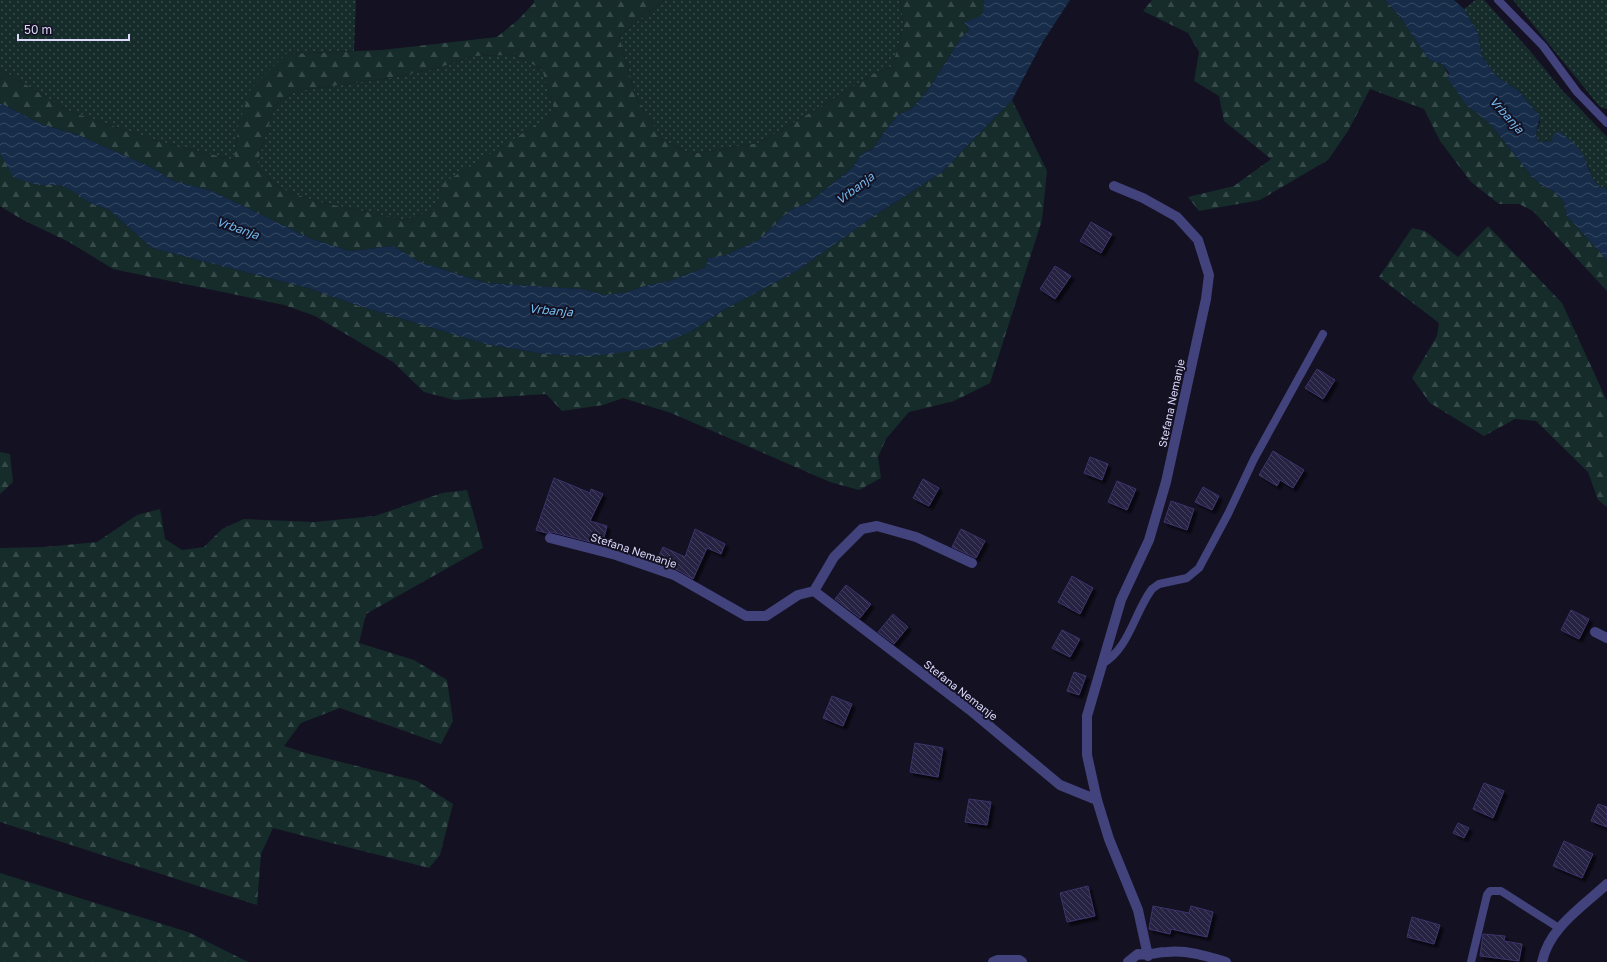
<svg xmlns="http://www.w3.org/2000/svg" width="1607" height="962" font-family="'Golos Text',sans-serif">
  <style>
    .grass { fill: url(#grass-dots) }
    .forest { fill: url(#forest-firs); fill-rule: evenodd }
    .water { fill: url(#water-waves) }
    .building { fill: url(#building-back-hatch); stroke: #3d356b; filter: url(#shadow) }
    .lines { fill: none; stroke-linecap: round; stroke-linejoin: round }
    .lane { stroke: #42437c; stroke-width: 8 }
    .street { stroke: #42437c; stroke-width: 10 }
    .labels { text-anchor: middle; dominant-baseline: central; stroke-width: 4; stroke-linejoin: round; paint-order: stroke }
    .street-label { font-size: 11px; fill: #dbd8fa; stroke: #141123 }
    .water-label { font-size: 12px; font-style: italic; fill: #73bbed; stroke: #141123 }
  </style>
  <defs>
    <pattern id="grass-dots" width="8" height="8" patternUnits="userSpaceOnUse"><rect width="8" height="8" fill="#152c2a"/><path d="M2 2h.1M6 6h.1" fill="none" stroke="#364a4a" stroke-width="1.8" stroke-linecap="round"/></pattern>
    <pattern id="forest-firs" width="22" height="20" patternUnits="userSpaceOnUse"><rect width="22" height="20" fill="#152c2a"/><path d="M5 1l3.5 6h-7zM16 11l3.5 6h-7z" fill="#364a4a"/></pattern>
    <pattern id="water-waves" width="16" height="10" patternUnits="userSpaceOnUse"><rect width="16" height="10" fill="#162c48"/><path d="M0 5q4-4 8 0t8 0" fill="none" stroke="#374a63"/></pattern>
    <pattern id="building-back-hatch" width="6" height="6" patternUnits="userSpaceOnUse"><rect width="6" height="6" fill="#252042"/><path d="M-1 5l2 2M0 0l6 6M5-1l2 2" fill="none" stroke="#44405e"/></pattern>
    <filter id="shadow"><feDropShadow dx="3.5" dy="3.5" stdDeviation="1" flood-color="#0009"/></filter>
  </defs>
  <rect width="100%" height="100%" fill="#141123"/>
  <!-- grass -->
  <path class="grass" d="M0,0H356L354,51L286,54L239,123L234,160L154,140L71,112L0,69Z
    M664,0H900L904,26L892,67L873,74L837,97L759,143L691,154L662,139L635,95L619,36Z
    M1475,0H1484L1531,52L1561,89L1607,137V189C1594,186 1591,175 1587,163L1552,141L1539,142L1536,134L1540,122L1536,111L1518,90L1496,76L1482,56L1478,33L1464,9Z
    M1513,0H1607V109L1600,107Z
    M514,55L542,69L555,113L528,131L436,209L405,220L314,201L282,189L256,167L275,105L296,91L396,77L438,68L472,56Z"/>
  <!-- forest -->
  <path class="forest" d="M534,0H664L619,36L635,95L662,139L691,154L759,143L837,97L873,74L892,67L904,26L900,0H984L982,17L964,22L969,30L961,38L928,90L911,109L898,115L884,132L873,149L861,154L853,167L808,203L790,210L760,239L726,255L708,258L706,267L669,281L648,285L627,292L605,295L582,289L486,283L420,262L393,246L350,251L312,239L212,191L174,181L151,167L126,156L78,135L41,124L0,103V69L71,112L154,140L234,160L239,123L251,88L286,54L382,50L497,37L518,20L534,3ZM514,55L542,69L555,113L442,184L436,209L405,220L314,201L282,189L256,167L275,105L296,91L396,77L438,68L472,56Z
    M1152,0H1385L1400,17L1429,60L1442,64L1468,107L1477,113L1492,126L1532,177L1541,185L1553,191L1564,202L1566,215L1607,260V291L1533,211L1519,204H1499L1471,182L1440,141L1424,109L1370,89L1348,131L1328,160L1260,200L1199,211L1188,197L1234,186L1271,159L1224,121L1219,96L1194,81L1199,52L1188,33L1143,11Z
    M1012,100L1047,171L1042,220L990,383L954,401L909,412L886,439L878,457L881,478L859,490L830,482L671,413L623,398L603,405L562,411L546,394L455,400L424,392L393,362L315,316L284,305L113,269L69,242L23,220L0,206V153L38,185H60L77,193L88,202L109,210L152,248L308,288L359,306L486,344L544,354L584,356L692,331L725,309L797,271L874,216L941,173Z
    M1488,226L1562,303L1607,401V507L1598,500L1588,472L1536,421L1515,419L1484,436L1430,403L1412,378L1437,336L1439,323L1379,277L1412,228L1425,231L1458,257Z
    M0,452L10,454L13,482L0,494Z
    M467,490L483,548L366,614L359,643L414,660L447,680L453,721L441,744L340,708L301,723L284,746L309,754L417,781L453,804L440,855L429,868L273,828L261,854L257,905L0,822V548L45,547L97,542L137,515L160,509L165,539L182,550L204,547L222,529L244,519L314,522L375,516L442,493Z
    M0,873L188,932L248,962H0Z"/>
  <!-- water -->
  <path class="water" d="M984,0H1070L1042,43L1012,100L941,173L874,216L797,271L725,309L692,331L652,348L611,354L584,356L544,354L486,344L359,306L308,288L152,248L109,210L88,202L76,193L60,185H38L13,177L0,153V103L41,124L78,135L126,156L151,167L174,181L212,191L312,239L350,251L393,246L420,262L486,283L582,289L605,295L627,292L648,285L669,281L706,267L708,258L726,255L760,239L790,210L808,203L853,167L861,154L873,149L884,132L898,115L911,109L928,90L961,38L969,30L964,22L982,16Z
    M1385,0H1454L1464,9L1478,33L1482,56L1496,76L1518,90L1540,116L1536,134L1539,142L1552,141L1553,135L1559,131C1566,137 1575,143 1580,150C1590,164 1589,185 1607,189V260L1566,215L1564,202L1553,191L1541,185L1532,177L1492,126L1477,113L1468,107L1447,78L1449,73L1442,64L1429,60L1400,17Z"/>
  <!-- building -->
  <path class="building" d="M1091,222L1112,234L1101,253L1080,241Z
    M1055,266L1071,276L1055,299L1040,289Z
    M1317,369L1335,380L1323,399L1305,388Z
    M1273,451L1304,470L1293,488L1280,480L1277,486L1259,475Z
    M1090,457L1108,464L1102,480L1084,473Z
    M554,478L590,493L591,489L603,494L590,521L607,526L602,545L552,532L546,533L536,530Z
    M923,479L939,488L929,506L913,498Z
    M1117,481L1136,489L1127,510L1108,502Z
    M1203,487L1219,496L1212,510L1195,502Z
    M1171,501L1194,509L1187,530L1164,522Z
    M695,529L725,544L721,554L707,548L693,579L676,569L656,562L663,547L685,557Z
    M961,529L985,541L976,558L952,547Z
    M1072,576L1093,588L1080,614L1058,602Z
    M846,585L871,604L860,618L835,599Z
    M1571,610L1589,619L1579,639L1561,630Z
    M893,614L908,627L894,644L878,632Z
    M1062,630L1080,639L1070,657L1052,648Z
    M1074,672L1086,676L1079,695L1067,691Z
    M832,696L852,704L843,726L823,718Z
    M915,743L943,748L938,777L910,772Z
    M1484,783L1504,791L1493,818L1473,809Z
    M969,799L991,802L987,825L965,822Z
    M1598,804L1607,807V827L1591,821Z
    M1458,823L1469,828L1464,838L1453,833Z
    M1564,841L1593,854L1582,878L1553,866Z
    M1088,886L1095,916L1067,922L1060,893Z
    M1153,906L1189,913L1191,906L1213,912L1207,937L1171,929L1170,934L1149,929Z
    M1412,917L1440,925L1434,944L1407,937Z
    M1483,934L1505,936L1504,941L1522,944L1519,961L1480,956Z"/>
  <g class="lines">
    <!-- lane -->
    <path class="lane" d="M1498,0L1543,46L1577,92L1607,123
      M1102,664C1129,649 1134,613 1152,589L1159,584L1187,578L1199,568L1228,514L1254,459L1323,334
      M1471,962L1487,895L1490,891H1501L1559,928"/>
    <!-- street -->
    <path class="street" d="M1114,186L1143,198L1177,217L1198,240L1209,275L1206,299L1166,482L1149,540L1121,600L1087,716V755L1097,800L1109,839L1138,910L1148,956
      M550,538L616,555L674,575L746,616H766L798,595L814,591L970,710L1060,785L1097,800
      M814,591L834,557L862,529L877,526L916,537L972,563
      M1595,632L1607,638
      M993,962L998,960H1019L1022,962
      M1128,962L1138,954C1149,956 1156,952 1167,952C1188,950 1206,956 1226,962
      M1542,962C1549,928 1582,907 1607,884"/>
  </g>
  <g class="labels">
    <!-- street labels -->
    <g class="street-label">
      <text transform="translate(1171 403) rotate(-78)">Stefana Nemanje</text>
      <text transform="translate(634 550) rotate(18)">Stefana Nemanje</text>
      <text transform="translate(961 690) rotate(38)">Stefana Nemanje</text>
    </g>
    <!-- water labels -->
    <g class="water-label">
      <text transform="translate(1507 115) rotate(48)">Vrbanja</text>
      <text transform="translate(855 188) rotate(-37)">Vrbanja</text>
      <text transform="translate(238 228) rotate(19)">Vrbanja</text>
      <text transform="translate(551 310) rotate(5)">Vrbanja</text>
    </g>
  </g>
  <!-- scale -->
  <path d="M18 34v6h111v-6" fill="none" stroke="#dbd8fa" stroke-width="2"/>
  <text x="24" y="34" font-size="12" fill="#dbd8fa" stroke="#141123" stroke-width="3" paint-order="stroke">50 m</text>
</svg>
